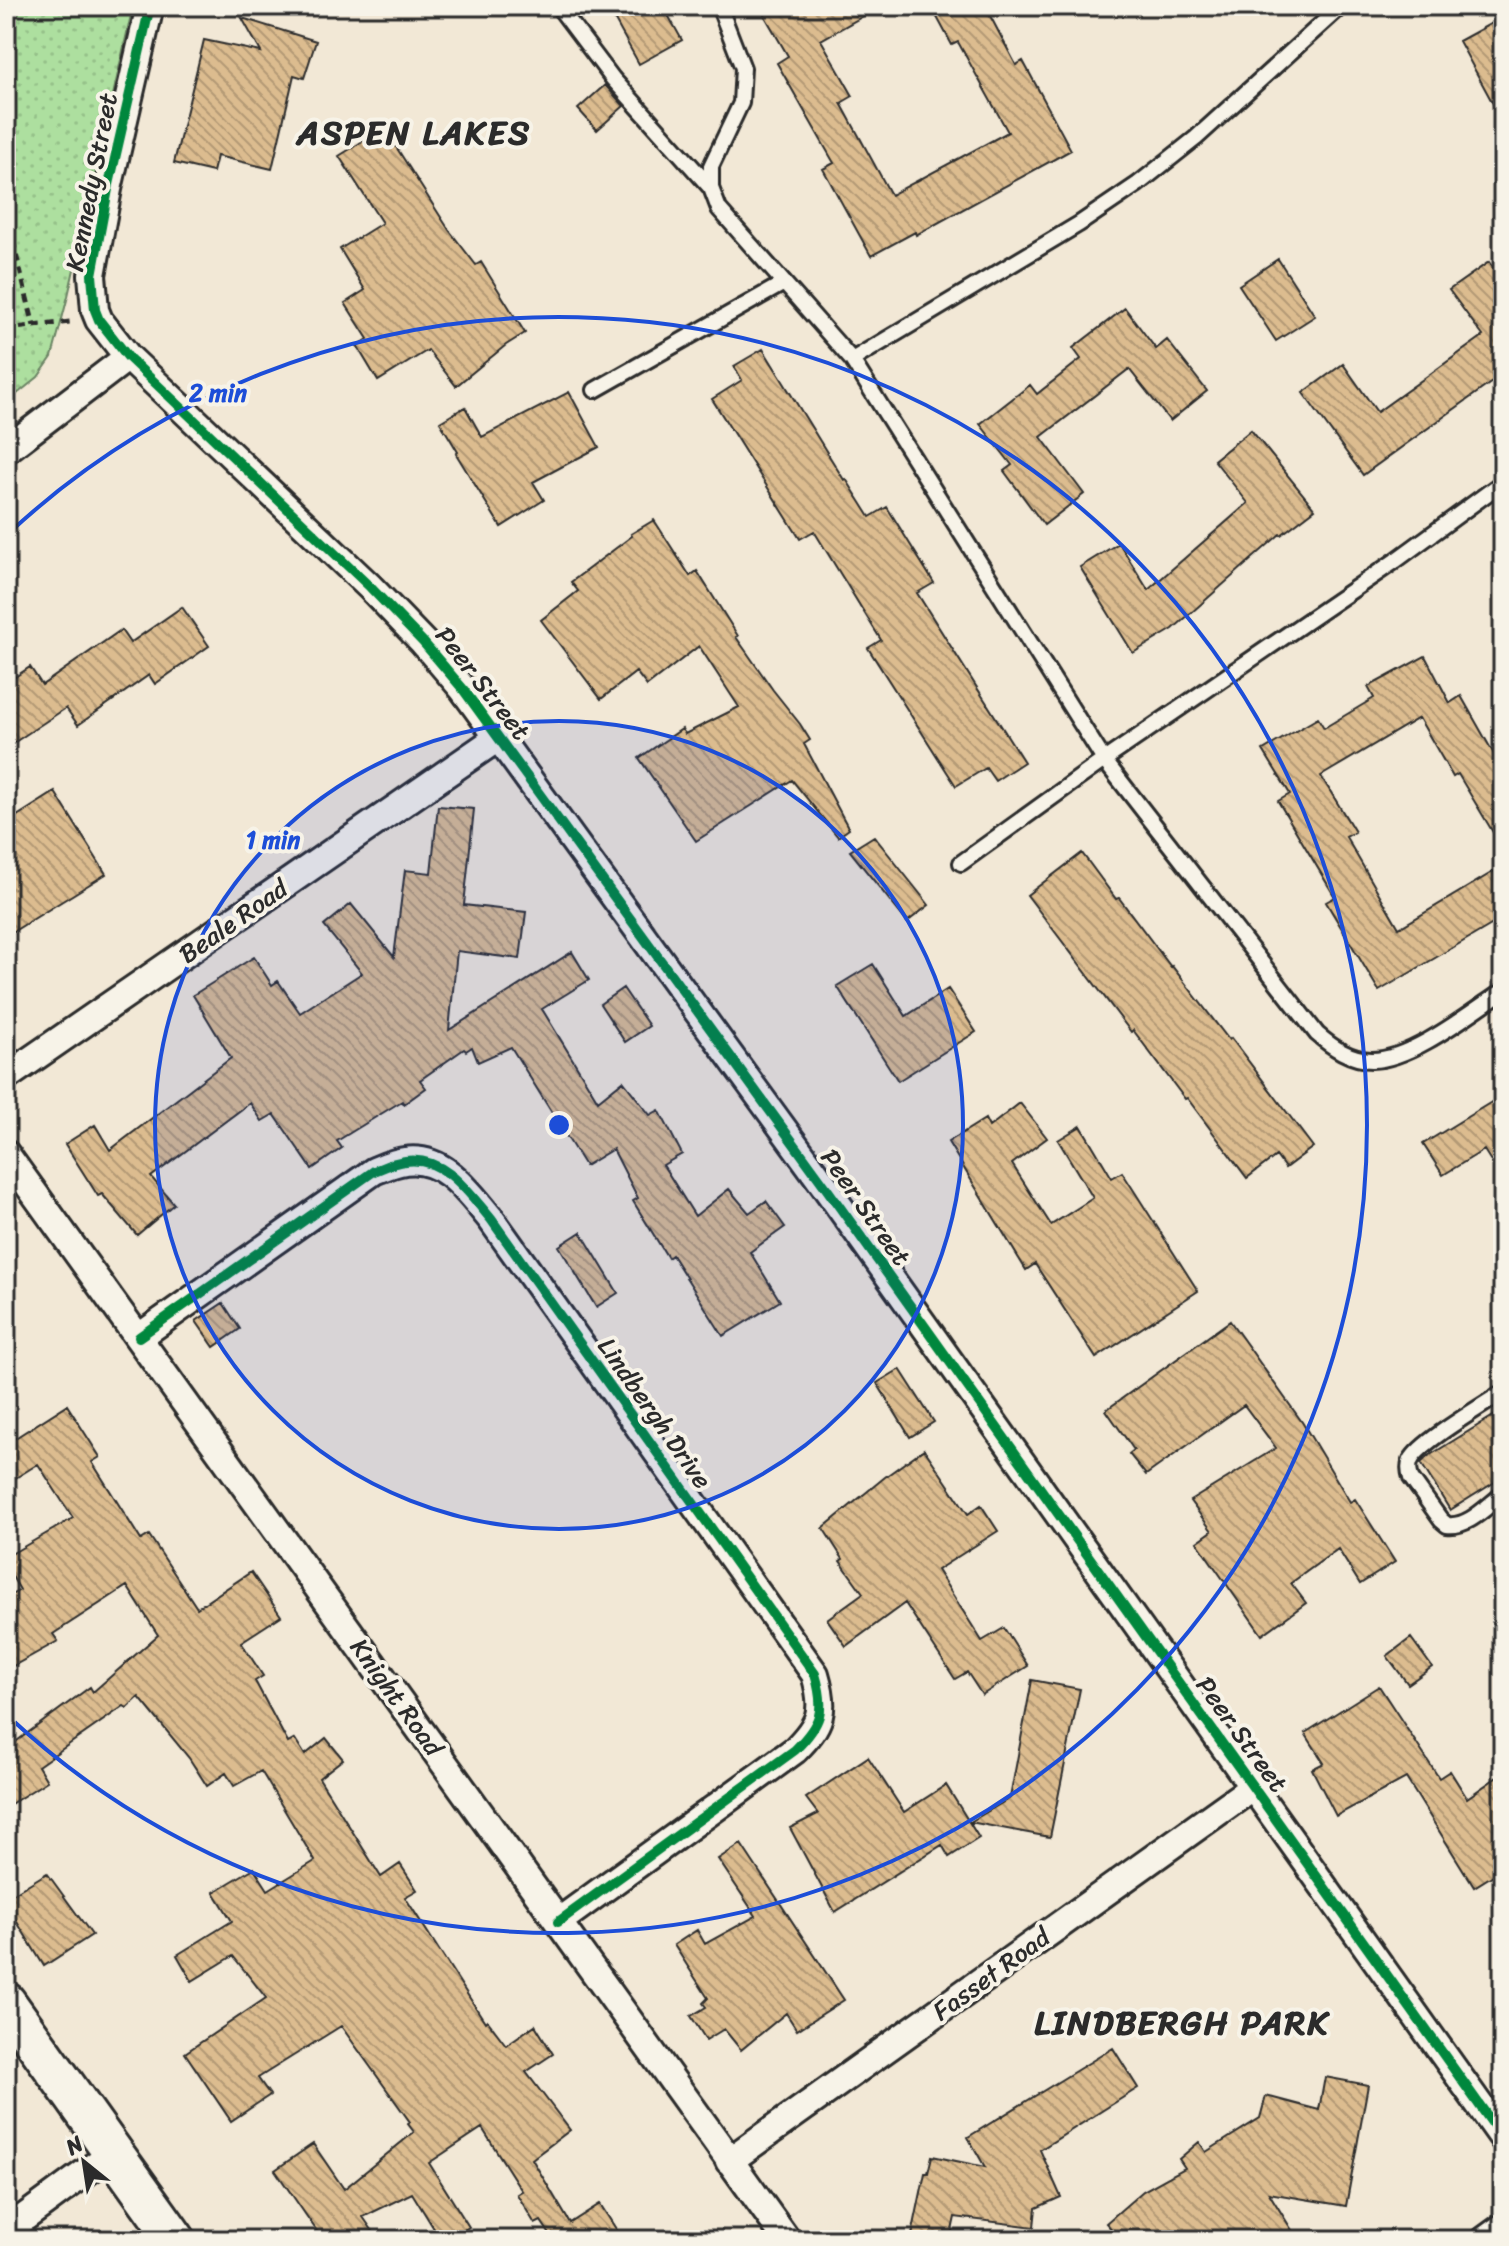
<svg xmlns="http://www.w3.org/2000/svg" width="1509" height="2246" font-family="Sriracha,sans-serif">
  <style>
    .grass { fill: url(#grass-dots); stroke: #6c8565; stroke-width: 2 }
    .building { fill: url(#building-back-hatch); stroke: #2b2b2b; stroke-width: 2 }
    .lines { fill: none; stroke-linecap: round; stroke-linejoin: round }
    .lane-casing { stroke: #2b2b2b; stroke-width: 20 }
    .street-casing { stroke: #2b2b2b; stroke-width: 32 }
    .secondary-casing { stroke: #2b2b2b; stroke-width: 44 }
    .path { stroke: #2b2b2b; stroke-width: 5; stroke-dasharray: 8 6; stroke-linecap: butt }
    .lane { stroke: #f7f3e8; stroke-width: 14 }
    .street { stroke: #f7f3e8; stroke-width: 26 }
    .secondary { stroke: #f7f3e8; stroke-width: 38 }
    .cycleway-casing { stroke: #f7f3e8; stroke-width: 15 }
    .cycleway { stroke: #00873e; stroke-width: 10 }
    .ring { fill: none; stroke: #1d4ed8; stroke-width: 4 }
    .labels { text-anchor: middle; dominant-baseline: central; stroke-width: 8; stroke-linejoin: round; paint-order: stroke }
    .street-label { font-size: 26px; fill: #2b2b2b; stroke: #f7f3e8 }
    .district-label { font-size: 34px; font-weight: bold; letter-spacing: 2px; fill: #2b2b2b; stroke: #f7f3e8 }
    .centre { fill: #1d4ed8; stroke: #f7f3e8; stroke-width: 4 }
    .ring-label { font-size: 24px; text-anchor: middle; font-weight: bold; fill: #1d4ed8; stroke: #f7f3e8; stroke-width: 8; stroke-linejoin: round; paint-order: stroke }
  </style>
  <defs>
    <pattern id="grass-dots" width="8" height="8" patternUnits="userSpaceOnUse" patternTransform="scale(2)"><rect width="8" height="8" fill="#addf9f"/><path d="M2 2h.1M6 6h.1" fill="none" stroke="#95c089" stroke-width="1.8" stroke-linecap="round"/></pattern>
    <pattern id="building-back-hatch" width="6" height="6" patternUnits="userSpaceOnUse" patternTransform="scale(2)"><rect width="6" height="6" fill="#dcbc8f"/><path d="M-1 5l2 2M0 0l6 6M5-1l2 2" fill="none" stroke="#b39975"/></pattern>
  </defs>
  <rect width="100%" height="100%" fill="#f2e8d6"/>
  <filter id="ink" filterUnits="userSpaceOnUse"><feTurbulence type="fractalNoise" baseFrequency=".0125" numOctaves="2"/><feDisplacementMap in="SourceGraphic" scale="16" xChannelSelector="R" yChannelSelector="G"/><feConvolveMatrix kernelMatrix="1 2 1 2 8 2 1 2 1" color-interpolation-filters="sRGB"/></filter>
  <g filter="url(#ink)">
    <!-- grass -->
    <path class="grass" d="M6,6H133L68,296L52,357L38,377L6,403Z"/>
    <!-- building -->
    <path class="building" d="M607,6H663L682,40L639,64Z
      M759,6H881L821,40L853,96L841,103L891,195L1008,132L958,42L952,45L931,6H985L1016,65L1023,61L1071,150L916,235L915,232L871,256L823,169L834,163L777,63L788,56Z
      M1503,17V122L1459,41Z
      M242,18L316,41L304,78L294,75L272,169L217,156L213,172L174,163L204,40L261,52Z
      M605,85L624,106L597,130L578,109Z
      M384,128L449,230L476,265L481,262L525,333L506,345L456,386L428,350L378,381L357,346L368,339L345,303L365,290L340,249L382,223L339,156Z
      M1278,259L1315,316L1276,341L1239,285Z
      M1489,262L1503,281V374L1363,475L1303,393L1343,364L1377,412L1483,336L1449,290Z
      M1125,308L1156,349L1167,340L1207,391L1170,421L1129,369L1041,437L1084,494L1044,525L1004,471L1012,465L980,424L1030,385L1037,394L1081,359L1073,348Z
      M763,349L844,480L846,479L870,517L887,507L934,583L917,593L1024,762L995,781L986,768L956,786L868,648L881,640L814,531L800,539L712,399L742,380L734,366Z
      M569,392L599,447L533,482L544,500L501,527L456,454L458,452L440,422L465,407L482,437Z
      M1251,430L1315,509L1281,535L1280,534L1173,629L1133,653L1080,567L1119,543L1148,590L1248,503L1214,460Z
      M654,520L690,576L697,571L738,636L736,637L773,690L800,724L810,740L804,744L849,829L838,837L792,780L696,841L639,758L682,729L685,734L739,707L699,646L647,686L636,672L601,699L541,620L578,591L571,582L632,536L631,534Z
      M182,607L209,646L155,684L149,675L78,725L66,708L6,748V683L30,667L42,685L121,630L130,643Z
      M1425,656L1450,703L1461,696L1503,770V849L1458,774L1453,777L1419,718L1321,776L1355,832L1346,837L1399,928L1503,866V918L1379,991L1326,902L1335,897L1278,801L1290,794L1263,750L1318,718L1324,728L1374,698L1368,687Z
      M55,792L106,874L6,936V823Z
      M438,806L474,809L464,905L526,912L520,959L457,951L449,1030L572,952L589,980L542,1009L598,1101L623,1081L650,1115L659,1110L682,1154L663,1165L695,1216L729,1189L749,1213L766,1201L785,1227L750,1252L780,1301L723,1336L672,1255L668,1258L633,1201L638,1198L613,1149L585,1166L511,1047L478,1062L472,1047L466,1051L464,1049L420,1080L426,1088L404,1104L402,1101L337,1141L342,1148L312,1169L274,1114L262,1121L250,1103L151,1177L174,1204L137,1235L102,1194L98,1196L65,1144L95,1125L110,1150L231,1058L193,995L254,957L272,985L278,981L300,1013L362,973L324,926L351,904L394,957L405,870L431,873Z
      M874,836L929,905L907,922L850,851Z
      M1082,853L1116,899L1119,898L1171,967L1172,966L1229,1040L1231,1038L1313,1147L1285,1168L1276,1156L1247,1178L1187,1098L1185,1099L1133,1030L1131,1032L1027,895Z
      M873,964L906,1016L948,989L976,1032L898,1081L837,986Z
      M623,988L649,1026L625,1042L600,1004Z
      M1503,1095V1180L1484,1150L1443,1175L1423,1144Z
      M1020,1103L1047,1138L1012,1164L1051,1225L1093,1198L1058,1140L1081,1126L1112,1178L1122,1172L1198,1291L1096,1358L1035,1264L1026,1270L948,1142L985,1119L989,1127Z
      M581,1232L618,1293L596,1307L559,1246Z
      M223,1303L240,1329L214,1347L196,1321Z
      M1230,1321L1302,1422L1350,1502L1355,1499L1395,1562L1360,1584L1338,1549L1291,1583L1306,1603L1262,1635L1197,1542L1212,1531L1190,1501L1276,1448L1244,1405L1146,1475L1129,1454L1134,1450L1106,1410Z
      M900,1369L934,1422L910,1437L877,1383Z
      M67,1405L100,1457L92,1462L141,1540L149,1535L197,1608L251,1572L281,1616L241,1642L263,1676L255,1681L288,1743L295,1739L305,1755L326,1738L343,1759L319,1778L381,1877L400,1864L417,1890L405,1897L485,2022L487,2020L506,2045L535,2025L553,2054L526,2072L570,2130L532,2159L570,2223L600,2204L623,2240H544L551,2236L541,2221L535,2224L517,2194L522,2191L482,2128L429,2163L469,2227L448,2240H441L412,2193L363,2217L379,2240H323L275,2170L313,2144L344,2189L414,2132L408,2124L410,2122L341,2026L258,2078L270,2095L231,2121L185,2053L266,1998L233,1956L192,1981L177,1955L232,1921L214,1892L254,1868L268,1890L315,1861L261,1771L234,1786L226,1773L207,1786L189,1758L139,1697L127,1708L124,1706L38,1766L47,1781L6,1807V1749L90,1687L93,1692L158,1635L127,1586L53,1634L58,1641L6,1670V1598L20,1590L6,1566V1557L73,1518L38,1464L6,1484V1444Z
      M1503,1410V1477L1450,1510L1421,1463L1427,1457Z
      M924,1449L968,1514L981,1505L998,1531L937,1570L982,1641L1004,1628L1028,1666L982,1695L967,1672L955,1679L905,1603L846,1646L827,1619L863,1593L840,1561L843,1559L823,1528L885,1477Z
      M1411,1638L1432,1667L1408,1684L1387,1656Z
      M1032,1680L1080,1689L1050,1837L970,1822L1010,1798Z
      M1379,1686L1439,1778L1450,1771L1467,1798L1503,1773V1869L1474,1887L1406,1778L1336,1816L1312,1769L1324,1763L1305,1733Z
      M868,1757L904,1812L946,1785L979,1838L949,1857L942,1845L835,1912L790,1828L818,1814L806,1798Z
      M741,1844L844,2000L797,2030L786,2013L741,2050L724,2029L706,2040L691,2016L706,2007L703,2003L708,1998L674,1945L697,1930L705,1944L756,1916L718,1859Z
      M47,1873L92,1935L44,1966L6,1904V1898Z
      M1113,2048L1138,2088L1040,2150L1061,2197L1036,2208L1034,2227L955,2217L950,2240H911L925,2173H928L932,2156L985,2167L968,2137Z
      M1325,2077L1368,2085L1346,2206L1269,2193L1298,2240H1121L1106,2223L1143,2191L1185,2168L1179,2159L1199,2142L1206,2152L1260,2118L1266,2096L1319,2110Z"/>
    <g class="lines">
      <!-- lane casing -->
      <g class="lane-casing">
        <path id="lane" d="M558,6L613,79L711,188
          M719,6L743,68L741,103L711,166V188L719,209L852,360L1104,760L1317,1034C1332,1047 1350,1060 1372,1060C1411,1060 1470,1013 1503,991
          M852,360L1079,224L1138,184L1196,138L1337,10
          M595,390L784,283
          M961,863L1104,760L1395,561L1503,482
          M1503,1392C1484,1405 1420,1442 1411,1460C1408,1466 1409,1472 1411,1478L1441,1520L1447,1525C1468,1528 1487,1506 1503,1494"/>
      </g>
      <!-- street casing -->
      <g class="street-casing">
        <path id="street" d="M150,6L108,189L92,275L95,310L99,320L128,357L370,587L423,642L463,689L824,1185L1503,2138
          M6,450L128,357
          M6,1077L499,737
          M6,1154L787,2240
          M139,1337L374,1171C384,1167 395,1162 405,1161C444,1155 469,1193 491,1219L815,1674C826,1711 821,1724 795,1750L558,1922
          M729,2161L1253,1787
          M6,2231L112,2153
          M1485,2240L1503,2227"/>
      </g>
      <!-- secondary casing -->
      <g class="secondary-casing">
        <path id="secondary" d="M6,2002L176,2240"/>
      </g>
      <!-- path -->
      <path class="path" d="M6,214L34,326
        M6,329L70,322"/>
      <!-- lane -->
      <use href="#lane" class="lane"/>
      <!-- street -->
      <use href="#street" class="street"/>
      <!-- secondary -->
      <use href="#secondary" class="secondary"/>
      <!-- cycleway casing -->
      <g class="cycleway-casing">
        <path id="cycleway" d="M150,6L108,189L92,275L95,310L99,320L128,357L370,587L423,642L463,689L824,1185L1503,2138
          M139,1337L374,1171C384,1167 395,1162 405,1161C444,1155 469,1193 491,1219L815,1674C826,1711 821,1724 795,1750L558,1922"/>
      </g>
      <!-- cycleway -->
      <use href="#cycleway" class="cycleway"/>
    </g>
  </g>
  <!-- distance rings -->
  <circle cx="559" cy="1125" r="404" fill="#1d4ed8" fill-opacity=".12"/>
  <g class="ring">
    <circle cx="559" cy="1125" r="404"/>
    <path d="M8 534A808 808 0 1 1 8 1716"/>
  </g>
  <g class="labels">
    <!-- street labels -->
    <g class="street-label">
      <text transform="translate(91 182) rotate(-79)">Kennedy Street</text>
      <text transform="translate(483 683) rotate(52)">Peer Street</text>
      <text transform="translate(233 921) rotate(-35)">Beale Road</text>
      <text transform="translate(866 1207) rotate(55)">Peer Street</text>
      <text transform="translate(655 1413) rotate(55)">Lindbergh Drive</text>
      <text transform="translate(397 1697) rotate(54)">Knight Road</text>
      <text transform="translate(1242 1734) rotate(54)">Peer Street</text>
      <text transform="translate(991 1974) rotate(-36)">Fasset Road</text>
    </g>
    <!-- district labels -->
    <g class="district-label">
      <text x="414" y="133">ASPEN LAKES</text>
      <text x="1182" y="2023">LINDBERGH PARK</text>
    </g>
  </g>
  <circle cx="559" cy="1125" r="12" class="centre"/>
  <g class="ring-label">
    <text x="218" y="401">2 min</text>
    <text x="273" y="848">1 min</text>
  </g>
  <!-- margin -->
  <rect width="1509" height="2246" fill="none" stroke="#f7f3e8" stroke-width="32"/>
  <rect x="16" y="16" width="1477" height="2214" fill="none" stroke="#2b2b2b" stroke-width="3" filter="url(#ink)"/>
  <!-- north arrow -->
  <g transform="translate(84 2162) rotate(330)" stroke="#f7f3e8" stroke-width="6" paint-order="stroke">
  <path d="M0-6L14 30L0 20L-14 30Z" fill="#2b2b2b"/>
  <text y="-12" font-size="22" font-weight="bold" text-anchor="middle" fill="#2b2b2b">N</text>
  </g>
</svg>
